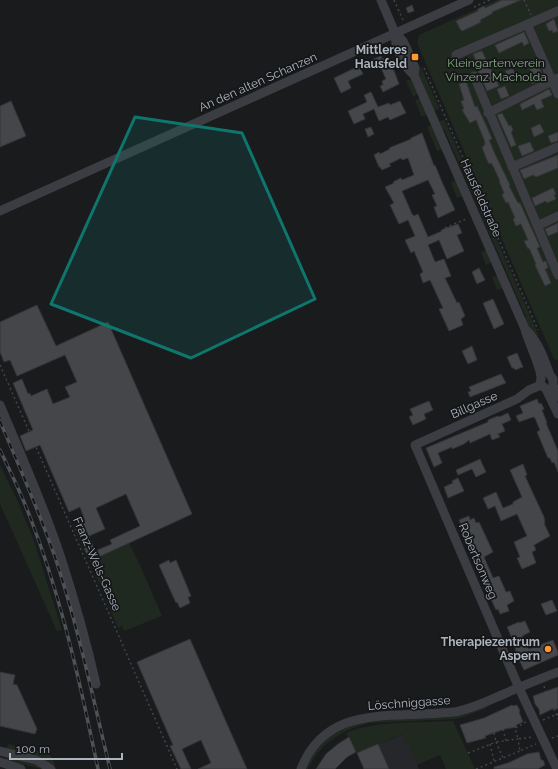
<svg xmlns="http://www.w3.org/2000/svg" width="558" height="769" font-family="Raleway,sans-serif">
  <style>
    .built { fill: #26272a }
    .green { fill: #20291f }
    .building { fill: #44464a; stroke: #343539; fill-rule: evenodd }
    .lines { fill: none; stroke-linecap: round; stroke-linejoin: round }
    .path { stroke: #414549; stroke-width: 1.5; stroke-dasharray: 2 3; stroke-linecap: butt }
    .minor { stroke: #3b3d42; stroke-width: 9 }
    .rail-casing { stroke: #4e5257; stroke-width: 3.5 }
    .rail { stroke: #151618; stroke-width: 2; stroke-dasharray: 6; stroke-linecap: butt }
    .marked { fill: #0f766e; fill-opacity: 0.2; stroke: #0f766e; stroke-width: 3; stroke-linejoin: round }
    .poi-dot { fill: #ff9630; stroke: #151618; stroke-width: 1.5 }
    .labels { text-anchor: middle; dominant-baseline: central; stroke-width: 3.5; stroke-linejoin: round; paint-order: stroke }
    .poi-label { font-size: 12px; font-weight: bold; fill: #acb4bd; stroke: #151618; text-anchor: end }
    .park-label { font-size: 12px; fill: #86a982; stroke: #151618 }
    .street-label { font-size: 12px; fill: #acb4bd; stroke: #151618 }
  </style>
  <rect width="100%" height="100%" fill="#1a1b1d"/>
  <!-- built -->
  <path class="built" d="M404,734L419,769H364L357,753Z"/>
  <!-- green -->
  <path class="green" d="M497,0H558V360L554,359L417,43L419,35Z
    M421,67L439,108L438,109L434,111L420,79L418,69Z
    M411,79L418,94L413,97L406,81Z
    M420,98L427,115L423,116H421L415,100Z
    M443,120L445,121L538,334L537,336H536L530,329L524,319L526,317L444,129H442L439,122Z
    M431,125L442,149L437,151L427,127Z
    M456,180L463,196L457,198L451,183Z
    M486,250L492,262L486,265L481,252Z
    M497,275L503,288L497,290L492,277Z
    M0,465L18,502L33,538L62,630L57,631L0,504Z
    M129,543L140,565L162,616L124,631L122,626L118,628L90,561Z
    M486,705L487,708L463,717L454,719L369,723C342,730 320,743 308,769H305L315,752L328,738L336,733L356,723Z
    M453,721L475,769H446L440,755L417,765L403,734L357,753L346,733C376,720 420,723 453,721Z
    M8,744L48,753L52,758L55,764L54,766L6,750Z
    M7,756L32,762L42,769L6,760Z"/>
  <!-- building -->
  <path class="building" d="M502,0H521L492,12L493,13L480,20L481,22L471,27L462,31L460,29L456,21L478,11V9L484,6L485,8Z
    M412,5L414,11L408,13L406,8Z
    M554,19L558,31L553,33L552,30L549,31L546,24Z
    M524,32L529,43L524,46L522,42L499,53L495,45Z
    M481,51H482L499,86L487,91L478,71L480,70L479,68L473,54Z
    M381,56L382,59L385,58L387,61L390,60L399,84L383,92L380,86L383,85L382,81L386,79L380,66L373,69L369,61Z
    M536,59L544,78L532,84L528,76L532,74L527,63Z
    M359,66L363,74L348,81L351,88L341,93L334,78Z
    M511,69H513L517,78L510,82L505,71Z
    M466,81L475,107L477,106L486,125L492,139L489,140L495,154L510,185L509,186L518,203H520L540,247L537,248L543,262L546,261L548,268L545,269L551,283L545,286L535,265L536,264L529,248L528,249L524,241L528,240L521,224L516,226L513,219L515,218L508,202L506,203L502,195L504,193L499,181H500L493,166L491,163L489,164L486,158L482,147L484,146L485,142L476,120L470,123L462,110L464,109L461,101L464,100L459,84Z
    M505,86L509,96L501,99L497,89Z
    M549,89L552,95L541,100L544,107L537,110L534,104L522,110L520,104Z
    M371,92L378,107L389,103L390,105L400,101L406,113L390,120L388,117L379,121L374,109L363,114L365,119L354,124L348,111L367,102L364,95Z
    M11,101L26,136L0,147V106Z
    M502,113L509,126L511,125L513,130L511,132L516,145L511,147L497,115Z
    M540,124L544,132L534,137L531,128Z
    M371,127L374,134L368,137L365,129Z
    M558,132V141L551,143L548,136Z
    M422,133L434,166L435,165L442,182L455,210L438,218L434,207L437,206L432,195L435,194L428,180L402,191L412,214L414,216L418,214L428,237L442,231L441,230L458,224L462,233L457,235L464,251L447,259L439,240L428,245L435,262L444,259L451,276L445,278L457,303L459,302L465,316L461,319L463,325L449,331L439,309L443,308L430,280L423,283L420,274L423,272L414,251L411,253L405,240L415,236L408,220L399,224L390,205L394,203L385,187L394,183L393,182L401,178L402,180L414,175L408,158L402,160L401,158L389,164L391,166L382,170L380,167H379L374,155L379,152L380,154L390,149L389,148L411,139V138Z
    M530,142L534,151L522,156L518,146Z
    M558,155V168L536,177L533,175L524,179L520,170Z
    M553,188L556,194L554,195L556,199L547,203L546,201L535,206L532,198Z
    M558,223V232L548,236L545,229Z
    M479,268L485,280L477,284L472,272Z
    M493,299L504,324L494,329L483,303Z
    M37,305L56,346L108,322L192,514L90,561L74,526L85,521L80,507L69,512L40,445L26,451L20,436L33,430L13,383L22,379L28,394L30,393L31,396L47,389L53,404L70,397L65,387L77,382L65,355L17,376L10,360L4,362L0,352V322ZM126,494L140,526L110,540L112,544L95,551L89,536L105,529L96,508Z
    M472,346L477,360L468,364L462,351Z
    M517,353L523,367L515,370L514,368H512L507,357Z
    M501,374L506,383L470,397L468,392L471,391L469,387Z
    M537,399L539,404L541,403L544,409L542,410L547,423H546L558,451V472L554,462L552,463L550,458H548L537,432L540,430L535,418L533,417L519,422L516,416L523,413L520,406Z
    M429,401L433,410L424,414L426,419L413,425L409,417L413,415L410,409Z
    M508,413L511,420L502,424L505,431L498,434L500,437L492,440L490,434L470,443L469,440L464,444L452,449V447L438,453L442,463L434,467L426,448L488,422V420L498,416L499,417Z
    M480,459L486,472L476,477L472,469L458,475L456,470Z
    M523,464L527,475L525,476L544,517L545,523H544L550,536L534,545L536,550L532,552L536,563L522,569L517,558L520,557L514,542L527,536L517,514L501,521L495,506L488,509L483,498L496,492L503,508L513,504V502L522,497L510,470Z
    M458,478L464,491L448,498L444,487L453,483L452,481Z
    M469,516L470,520L474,518L476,523L479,522L493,552L484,557L493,578L499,576L506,592L510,591L514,601L507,605L509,611L500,614L498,609L496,610L491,599L478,560L476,561L459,520Z
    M169,560L170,563L176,560L191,596L188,597L190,603L180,608L177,602L176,603L159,565Z
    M552,600L557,611L546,615L541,604Z
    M525,621L530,632L522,636L529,649L553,640L558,652V655L524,670L515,651H516L515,648L516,647L507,627L519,622V623Z
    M190,639L227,724L247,769H198L211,763L201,740L182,749L191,769H181L170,746L173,745L137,662Z
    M0,672L15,675L13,684L17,685L37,729L35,734L0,726Z
    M558,687V709H552L540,715L539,709L535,704L533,696Z
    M512,705L513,706L517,705L520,711L519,712L523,722L516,725L517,727L505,729L485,736L486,738L467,743L460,725L484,718Z
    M349,737L356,752L347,757L335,769H316L326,754L338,744Z
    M378,744L389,769H364L357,753Z
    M539,752L541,760H543L545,765L538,769H494V767L508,763L527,754Z"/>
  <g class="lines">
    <!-- path -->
    <path class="path" d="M394,0L403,20
      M524,0L531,15
      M474,7L490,0
      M424,68L538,330
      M445,228L466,219
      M0,365L177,769
      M544,686L546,692
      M554,709L558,719
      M543,720L558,714
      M526,722L515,728L518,739L533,737
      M503,729L506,741
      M494,733L496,742L518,739L520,751L536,744
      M552,738L558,736
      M490,744L494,761
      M468,753L496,742L503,758
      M476,769L520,751"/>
    <!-- minor -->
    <path class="minor" d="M381,0L395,33L403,41L406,47L415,68L414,75L525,329C528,342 541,367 541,378C541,380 540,382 540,384L546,389L558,414
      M527,24L558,94
      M395,33C395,48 402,65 414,75
      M456,55L558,11
      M474,76L558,275
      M488,113L558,78
      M512,167L558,147
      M0,211L469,0
      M537,226L558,216
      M526,330C539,342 544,359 550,375L553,379V385L558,397
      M541,385L529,390L517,399L415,445L519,688L557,769
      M0,405C21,455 43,504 60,555C74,598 86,640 96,684
      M0,751L36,760L51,769
      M0,762L21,769
      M301,769C326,706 386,718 440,713C446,712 453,713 459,711C474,708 490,700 504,694C522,686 540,679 558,672"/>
    <!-- rail casing -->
    <g class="rail-casing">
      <path id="rail" d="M0,421C19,466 39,511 55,557C78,626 93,698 110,769
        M0,450C12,475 24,499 33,525C63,604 81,687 98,769"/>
    </g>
    <!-- rail -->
    <use href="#rail" class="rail"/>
  </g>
  <!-- marked area -->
  <path class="marked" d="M135,117L242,133L315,299L191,358L51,304Z"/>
  <!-- markers -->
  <g class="poi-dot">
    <rect x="411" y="53" width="8" height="8" rx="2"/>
    <circle cx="548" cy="649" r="4"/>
  </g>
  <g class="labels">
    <!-- poi labels -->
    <g class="poi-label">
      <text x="407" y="50">Mittleres<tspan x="407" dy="14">Hausfeld</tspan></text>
      <text x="540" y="642">Therapiezentrum<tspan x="540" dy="14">Aspern</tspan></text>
    </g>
    <!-- park labels -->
    <g class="park-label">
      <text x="496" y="63">Kleingartenverein<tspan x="496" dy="14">Vinzenz Macholda</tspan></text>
    </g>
    <!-- street labels -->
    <g class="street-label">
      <text transform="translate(258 82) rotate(-24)">An den alten Schanzen</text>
      <text transform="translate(481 198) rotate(66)">Hausfeldstraße</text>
      <text transform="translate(474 405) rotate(-24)">Billgasse</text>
      <text transform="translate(478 561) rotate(67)">Robertsonweg</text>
      <text transform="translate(97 564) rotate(66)">Franz-Wels-Gasse</text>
      <text transform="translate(409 703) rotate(-4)">Löschniggasse</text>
    </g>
  </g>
  <!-- scale -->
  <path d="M10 753v6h112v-6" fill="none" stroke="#acb4bd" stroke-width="2"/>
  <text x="16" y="753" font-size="12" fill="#acb4bd" stroke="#151618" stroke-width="3" paint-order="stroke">100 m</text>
</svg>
